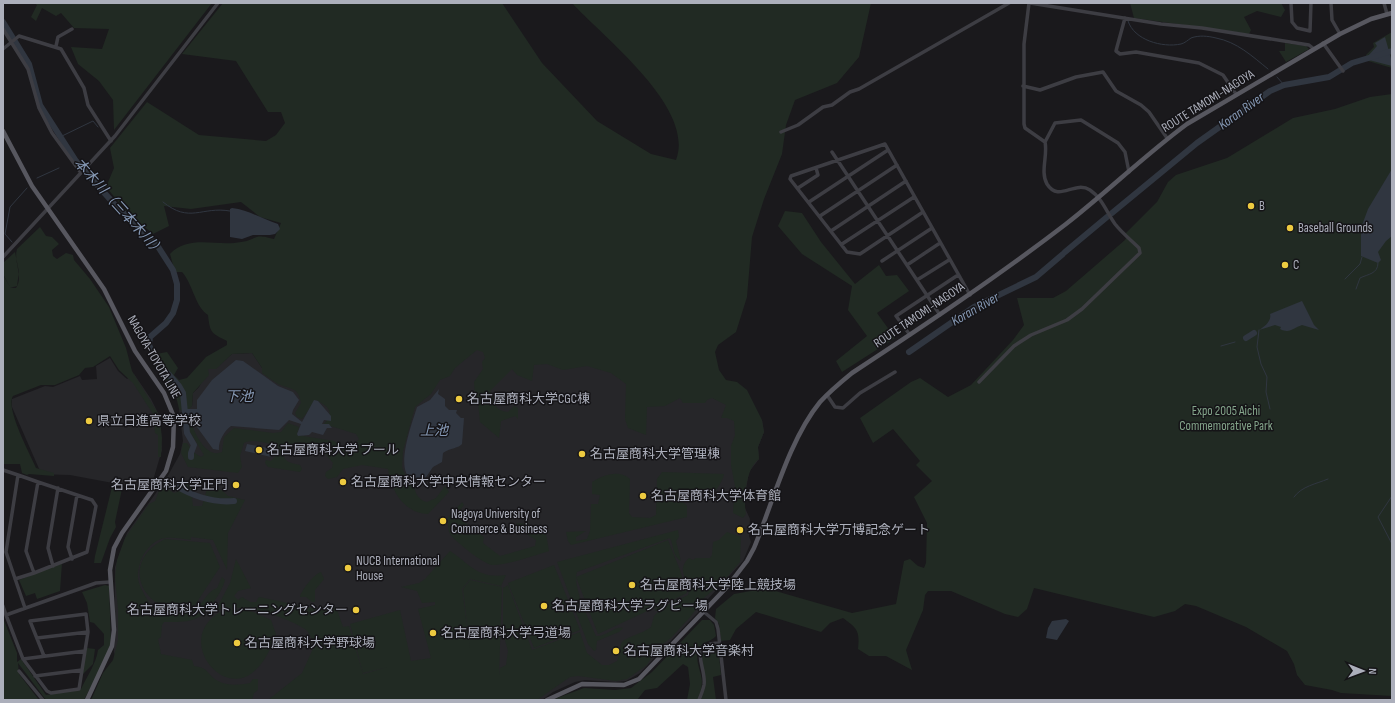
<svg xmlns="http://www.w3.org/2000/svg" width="1395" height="703" font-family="'Sofia Sans Condensed','Noto Sans JP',sans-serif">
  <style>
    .built { fill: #262629 }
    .green { fill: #212a23; fill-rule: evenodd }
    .water { fill: #303640 }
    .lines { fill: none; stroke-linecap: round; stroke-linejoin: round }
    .stream { stroke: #303640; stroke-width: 1 }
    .river { stroke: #303640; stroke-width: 6 }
    .minor { stroke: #3d3d43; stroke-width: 3.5 }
    .major { stroke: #57575f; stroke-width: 4.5 }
    .poi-dot { fill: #edca40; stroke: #151417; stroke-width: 1.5 }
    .labels { text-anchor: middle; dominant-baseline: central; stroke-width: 3; stroke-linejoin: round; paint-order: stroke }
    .street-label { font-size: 13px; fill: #acafbb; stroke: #151417 }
    .poi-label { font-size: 13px; fill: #acafbb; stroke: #151417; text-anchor: start }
    .park-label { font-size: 13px; fill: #84a58b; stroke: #151417 }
    .water-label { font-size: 14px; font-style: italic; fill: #8598b4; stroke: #151417 }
  </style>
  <rect width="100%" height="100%" fill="#1a191c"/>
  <!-- built -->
  <path class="built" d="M467,347H507L684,385L762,420L764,432L758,447L759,459L749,472L744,501L745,508L750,519L749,536L751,542L743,561L707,600V603L640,673L626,681L615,682L585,680L575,682L553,692L542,700H128L114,652L115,567L127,533L166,479L180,454L183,441L179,409L192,406L193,393L199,387L208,369L216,368L232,354L252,353L262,368Z
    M110,358L118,371L127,379L134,374L151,399L159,415L161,428L162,450L154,477L145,489L70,475L34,474L40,471L12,407V399L45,386L53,387L80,376L82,380L97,379L96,366Z"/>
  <!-- green -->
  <path class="green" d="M34,3H212L114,130L113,100L99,81L78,64L71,47L102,49L109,29L74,28L61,13L56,16L42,8L36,21L31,17L37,5Z
    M223,3H502L542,63L597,121L651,154L676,160C696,108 603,37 572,3H871L859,57L837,83L795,100L786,125L782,154L764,199L752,237L747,297L736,332L718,345L715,352L719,370L726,380L737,382L747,390L762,420L764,432L758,447L759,459C746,468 743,499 746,514L743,518L733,513L735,486L731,465V446L735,435L734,421L727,418H721L726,405L712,398L707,400L705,403H683L680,398L665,406L647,407L646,435L628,428L625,419L626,384L611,373L587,366L563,370L547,364L534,365L532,381L517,375L512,369L490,391C497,403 492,410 508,412L514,406L518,408V419L515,416L501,421L499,438L480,422L478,402L475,394L474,382L483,369L482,362L485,358L483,352L477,350L455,368L450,376L440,380L431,394L415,407L403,451L402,467L406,477L411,482H415C413,491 418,500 427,502L436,498L445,486L449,492L428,514C404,513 391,491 388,469L362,465L343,469L337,477L328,479L325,476L326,472L332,468L333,463L321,449L294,443L285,448C281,461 288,463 300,465L302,469L300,472L268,467L265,463L266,460L271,461L275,457L278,446C268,444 254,438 244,443L240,456L242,467L238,473L188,467L181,453L183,443H187L193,452L201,457L204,455L189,430L186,414L179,409L176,396L152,361L151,355L167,352L178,368L174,375L179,380L187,378L206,357L227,345V341C211,333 210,333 208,315C195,307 193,284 182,272H175L170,254C189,234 217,247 241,242C259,239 252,233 274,239L281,223L260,217L241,202L191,209L164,206L169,226L153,234L129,214L106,187L114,168L110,148L147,102L199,135L266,141L276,135L285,123L281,112H268L236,61L182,54ZM252,353L262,368V373C268,377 273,381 278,384C291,390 298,386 301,403L295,413L297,417L302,419L316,400C322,403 332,408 329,416C328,420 326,421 324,424L356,434L359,439L351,448L341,447L334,441L297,435L299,427L288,423L281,432L273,433L234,428L224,437L222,452C208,458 198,439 193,428C191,422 191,415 189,409L192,406L193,393L209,375L208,369H216L232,354Z
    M1130,3H1281L1285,10L1281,17L1257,11L1244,17L1251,30L1249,34L1134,18Z
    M1392,32V68L1368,61L1366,55L1374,47L1373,43Z
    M1285,43L1306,46L1309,49L1286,62L1279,51H1285Z
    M1392,94V696L1341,693L1332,690L1305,685L1297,675L1294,664L1287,651L1246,627L1196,606L1185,604L1175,611L1154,617L1034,588L1027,609L1018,617L1005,614L951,591H928L925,595L923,610L906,650L912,670L886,656H869L858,649C860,631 857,628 843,618L830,623L821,632L756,612L736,629L730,640L721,641L719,624L715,618L716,609L734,594L757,590H772L852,613L896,604L904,561L910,559L918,566L924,568L926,563L927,523L914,497L932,481L916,465L920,461L893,429L873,443L860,418L911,382L920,378L948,397L971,385L1013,340L1024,325L1017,298H1053L1066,291L1125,240L1127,236L1125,234L1157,202L1168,182L1176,175L1227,158L1293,118L1335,109L1370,97Z
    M785,211L802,213L821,242L855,284L879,265L886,276L897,275L909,291L877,313L895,338L842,372L836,361L867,336L848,310L852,286L802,254L778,226Z
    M40,227L46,236L52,237L59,244L52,250L53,256L57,259L66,253L73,255L74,260L90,279L109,307L126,348L132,371L159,415L162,438L161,457H158V435L155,433L153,414L133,383L119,370L110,356L93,367L85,368L79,375L55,385H41L13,396C5,408 30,454 36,468L54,473V476L29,474L27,475L22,473L20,464H3V275L10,287L3,274V263L15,252L19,272L17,286L10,288H16C24,276 13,262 17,249Z
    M662,472L724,474C722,484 714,493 707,499H697L681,490L677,496L687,506V517L571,545L568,541L566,532L586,531L576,537V541L587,539L590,531L591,504H598L600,495L592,494V482C603,475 619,469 630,479L629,513L632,517L650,518L656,515L657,479Z
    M180,482L195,485L192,499L193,506H202L207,489L222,490L228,496L245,500L228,533L227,570L213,540L191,537V540C183,539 173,537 166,538C148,540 137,562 138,578C138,586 152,608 157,613L163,608L174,611V614C182,612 190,612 196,608C205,602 206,592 217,588L222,577L225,580C223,588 219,594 215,600C201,623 188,622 164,622L162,625L161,637L158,639L161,654L192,660L194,666C210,668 206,674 218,681C227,686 239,685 250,683L253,679H258V690L254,693L252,700H91L103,673L113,660L118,640V610L115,577L117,560L125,538L149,504L155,501L159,491L166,488L174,493L177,492Z
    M112,487L122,489L115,522L116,527L110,538L101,563H94L95,556Z
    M462,502L464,505L457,514L459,518L484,537L483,543L500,556L535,546L536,540L522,531L516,523L529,524L538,532L546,534L549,551C536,555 504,566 492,565C482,563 456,542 450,534C448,530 448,523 447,519Z
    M678,530L679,537L676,541L681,561C672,556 674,546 670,538L577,572C572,587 590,621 596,636C606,637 614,626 623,628L619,632L597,641L596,650L594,651L588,644L557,562Z
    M727,532L741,537L740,562L721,584L705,597L691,616L671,638L657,648L647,665L627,679L616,681L578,676L570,677L537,700H268L302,673L315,644C312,640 309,632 305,629C284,616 241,602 218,610L217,608L230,583L236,559L251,588L238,591L234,596L238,600L242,597L250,602H256L259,597L317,609L336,607L343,627L349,626L363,674L388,667L363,673L350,624L400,610L411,661L431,658L418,609L435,605V602L422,603L417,591L401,587L419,583L425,579L450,551C471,565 478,579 506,575L501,586L470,579L462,589L470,649L463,589L470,580L502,587L499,675L500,668L506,665L508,651L503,633V588L508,585L532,650L580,632L587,653L602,665H609L617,661C620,655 619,647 622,642C626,637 644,633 651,627L654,616L659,611H655L656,607L598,634L576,577L668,540L680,570L687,593L658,607L667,605L688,595C692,581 674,572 689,558L693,560L696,558H710L712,555L713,542L719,540Z
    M165,539L210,543L220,567L193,608C143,618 117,562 165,539Z
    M62,563L60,591L37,599L35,593L26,596L19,580Z
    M554,565L580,630L534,648L508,583Z
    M321,572L324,579L315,590V602H312L306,597H300C300,592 315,573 321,572Z
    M105,585L109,586L111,644L105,660L84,700H46L18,663L19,674L39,700H3V618L17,653V662L21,659L46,695L78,690L81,689C87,676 96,664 98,650L104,645V634L94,623L90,622L87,603L82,592Z
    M229,608L253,612L271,620L276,634C271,648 265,663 252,673C218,699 170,631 229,608Z
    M702,620H710L714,625L716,636C711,642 702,641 699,649C694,660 701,670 702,681C702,688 700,694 698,700H687L690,684L688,667L683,664L657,688L645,690L637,700H552L584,688L615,690L631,688L652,672Z
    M711,645L718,646L721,675L713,677L716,700H701L705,686L702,659L703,652Z
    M87,648L95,649L93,664L82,675Z"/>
  <!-- water -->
  <path class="water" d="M1385,37L1392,62V66L1369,60L1368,56L1377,46L1375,43Z
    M1392,169V236L1386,241L1378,252L1381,260L1378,263L1361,256V228L1368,209Z
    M232,208C249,210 262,219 278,224L280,229L275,234L270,235H253L242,239L230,237V209Z
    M1302,301L1314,325L1319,330L1302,325C1293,328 1290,334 1280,329L1281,327L1275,325L1259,330C1264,327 1272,321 1270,314Z
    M236,360L243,361L278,386L293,392L299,400L293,410L292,414L302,422L314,400L318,401L331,416V421L324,420L322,424H329L332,428H327L323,435L312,432L309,435L298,436L297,434L301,424L289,420L279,430L231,426C224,431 218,442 219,450L213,449L197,427V400L212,380Z
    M439,389L438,394L445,399V406L449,410H457L456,413L461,418H464L462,444C459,448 450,448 443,453L442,462L433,467L424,480L417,478L413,480C393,472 413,421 417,407L430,400Z
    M247,444L273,449L271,457L245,451Z
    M1066,619L1069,621L1057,640L1046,638L1048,628L1052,621Z"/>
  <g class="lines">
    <!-- stream -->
    <path class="stream" d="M1128,21C1134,40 1162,48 1181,44C1185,43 1188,40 1191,38C1199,35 1208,36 1216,38C1237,42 1252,56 1268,69
      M1277,77L1284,85
      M60,137L93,121L98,127
      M37,178L59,168
      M163,202C190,224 201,206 230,211
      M12,242L5,234L10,207L27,188
      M1345,279L1360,264L1362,257
      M1356,289L1360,278C1368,274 1378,274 1378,263
      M1259,330L1257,347L1261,364L1267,377L1266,392L1270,409
      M1221,346L1235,342
      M1392,496L1378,517L1392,544
      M1294,497C1302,486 1316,484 1328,479"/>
    <!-- river -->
    <path class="river" d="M3,22L29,64L40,105L76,161L116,206L157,245L173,270L177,284V300L173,313L166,323L150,337L149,345L155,359L179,386L183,393L187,433L194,445L191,453V457
      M1112,213L1197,143L1270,91L1284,85L1329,77L1352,63L1392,51
      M1065,252L1107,217
      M1246,338L1254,333
      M909,352L974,307L1036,277L1063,254
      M185,412H197
      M176,484V486C193,496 214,503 234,501"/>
    <!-- minor -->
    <path class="minor" d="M1029,3L1024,44V124L1025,128L1045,142
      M1030,3L1161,24L1202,28L1309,45L1314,49
      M1291,3L1292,22L1297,28L1310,31L1311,3
      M1331,3L1332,20L1340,34
      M1384,3L1387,14
      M1125,18L1117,47L1116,51L1120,54L1136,52L1199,63L1223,75L1236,94
      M3,29L28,69L39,108L52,133L81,173
      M1323,43L1343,71
      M56,46L58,37L72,29
      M3,49L19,36L61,49L84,88L88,105L111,141
      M1023,86L1040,90L1076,77L1103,72L1116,91L1141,105L1149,112L1167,138
      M781,132L798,125L823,107L832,105L850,92L859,89L1009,3
      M832,152L940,315
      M798,188L818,175L816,168
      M809,202L888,150
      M923,212L860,254L847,252L790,179L791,176L885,144L970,295
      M820,216L897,165
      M831,231L906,181
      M842,244L914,197
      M3,257L115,136L218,3
      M882,261L932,228
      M907,265L940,243
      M917,280L949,260
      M910,335L896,316L958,275
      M979,382L1014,346L1031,335L1067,320L1082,309L1140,253L1139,248C1131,240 1122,233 1115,224C1107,213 1102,198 1090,190C1074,180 1059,203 1047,184C1040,172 1048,155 1045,142L1055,123L1081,120L1118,143L1125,152L1129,172
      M827,395L835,407L843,408L860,393L895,372
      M3,470L18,475
      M750,531L760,535
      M72,559L68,547L77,495
      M53,566L48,548L58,488
      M34,573L87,552L96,506L92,500L38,482
      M15,579L34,573L26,551L38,482L18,475L6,552L25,608
      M3,606L6,615L96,583L110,582
      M704,612L716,622L718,629L726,700
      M6,615L23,659L47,691L51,693L79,689L88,632L86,614L30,621L44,656
      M37,638L88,632
      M23,659L85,651
      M19,671L43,700
      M35,676L82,670
      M699,700C701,695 703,690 704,685C707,667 686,644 719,643"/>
    <!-- major -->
    <path class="major" d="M3,131L32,186L104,289L135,351L164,393L174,417L173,447L166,471L122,533L114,548L110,570L114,630L112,646L87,700
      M547,700L582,684L624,685L639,679L727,587L747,561L754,548C773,502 789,440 820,402C830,391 841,382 852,373C925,325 997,277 1066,224C1107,192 1145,155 1187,124L1340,34L1371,19L1392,13"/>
  </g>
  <!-- markers -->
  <g class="poi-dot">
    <circle cx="1251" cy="206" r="4"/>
    <circle cx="1290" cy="228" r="4"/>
    <circle cx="1285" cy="265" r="4"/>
    <circle cx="459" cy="399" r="4"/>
    <circle cx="89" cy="421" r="4"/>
    <circle cx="259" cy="450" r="4"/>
    <circle cx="582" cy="454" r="4"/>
    <circle cx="343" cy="482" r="4"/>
    <circle cx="236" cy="485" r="4"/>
    <circle cx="643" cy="496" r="4"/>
    <circle cx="443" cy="521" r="4"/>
    <circle cx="740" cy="530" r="4"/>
    <circle cx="348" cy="568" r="4"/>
    <circle cx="632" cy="585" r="4"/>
    <circle cx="544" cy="606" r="4"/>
    <circle cx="356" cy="610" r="4"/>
    <circle cx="433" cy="633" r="4"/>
    <circle cx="237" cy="643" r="4"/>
    <circle cx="616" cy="651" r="4"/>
  </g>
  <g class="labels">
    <!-- street labels -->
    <g class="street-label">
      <text transform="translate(1208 101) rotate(-32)">ROUTE TAMOMI-NAGOYA</text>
      <text transform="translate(919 315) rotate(-34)">ROUTE TAMOMI-NAGOYA</text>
      <text transform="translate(154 357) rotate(60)">NAGOYA-TOYOTA LINE</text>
    </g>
    <!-- poi labels -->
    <g class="poi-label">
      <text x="1259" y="206">B</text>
      <text x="1298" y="228">Baseball Grounds</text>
      <text x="1293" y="265">C</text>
      <text x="467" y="399">名古屋商科大学CGC棟</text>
      <text x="97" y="421">県立日進高等学校</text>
      <text x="267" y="450">名古屋商科大学 プール</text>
      <text x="590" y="454">名古屋商科大学管理棟</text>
      <text x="351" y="482">名古屋商科大学中央情報センター</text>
      <text x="228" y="485" text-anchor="end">名古屋商科大学正門</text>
      <text x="651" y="496">名古屋商科大学体育館</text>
      <text x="451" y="514">Nagoya University of<tspan x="451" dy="15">Commerce &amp; Business</tspan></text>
      <text x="748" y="530">名古屋商科大学万博記念ゲート</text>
      <text x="356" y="561">NUCB International<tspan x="356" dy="15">House</tspan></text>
      <text x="640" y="585">名古屋商科大学陸上競技場</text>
      <text x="552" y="606">名古屋商科大学ラグビー場</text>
      <text x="348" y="610" text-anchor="end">名古屋商科大学トレーニングセンター</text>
      <text x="441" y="633">名古屋商科大学弓道場</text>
      <text x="245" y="643">名古屋商科大学野球場</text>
      <text x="624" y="651">名古屋商科大学音楽村</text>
    </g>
    <!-- park labels -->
    <g class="park-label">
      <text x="1226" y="411">Expo 2005 Aichi<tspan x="1226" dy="15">Commemorative Park</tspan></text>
    </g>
    <!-- water labels -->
    <g class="water-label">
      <text transform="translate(1241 111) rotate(-36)">Koran River</text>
      <text transform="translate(119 207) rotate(48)">本木川（三本木川）</text>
      <text transform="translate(975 309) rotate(-30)">Koran River</text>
      <text x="239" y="396">下池</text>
      <text x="434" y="430">上池</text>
    </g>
  </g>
  <!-- border -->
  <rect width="1395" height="703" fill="none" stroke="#acafbb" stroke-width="8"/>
  <!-- north arrow -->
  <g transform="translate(1363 671) rotate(91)" stroke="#151417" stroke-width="3" paint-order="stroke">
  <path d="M0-3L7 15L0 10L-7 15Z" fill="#acafbb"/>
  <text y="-6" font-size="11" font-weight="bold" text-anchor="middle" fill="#acafbb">N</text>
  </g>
</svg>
